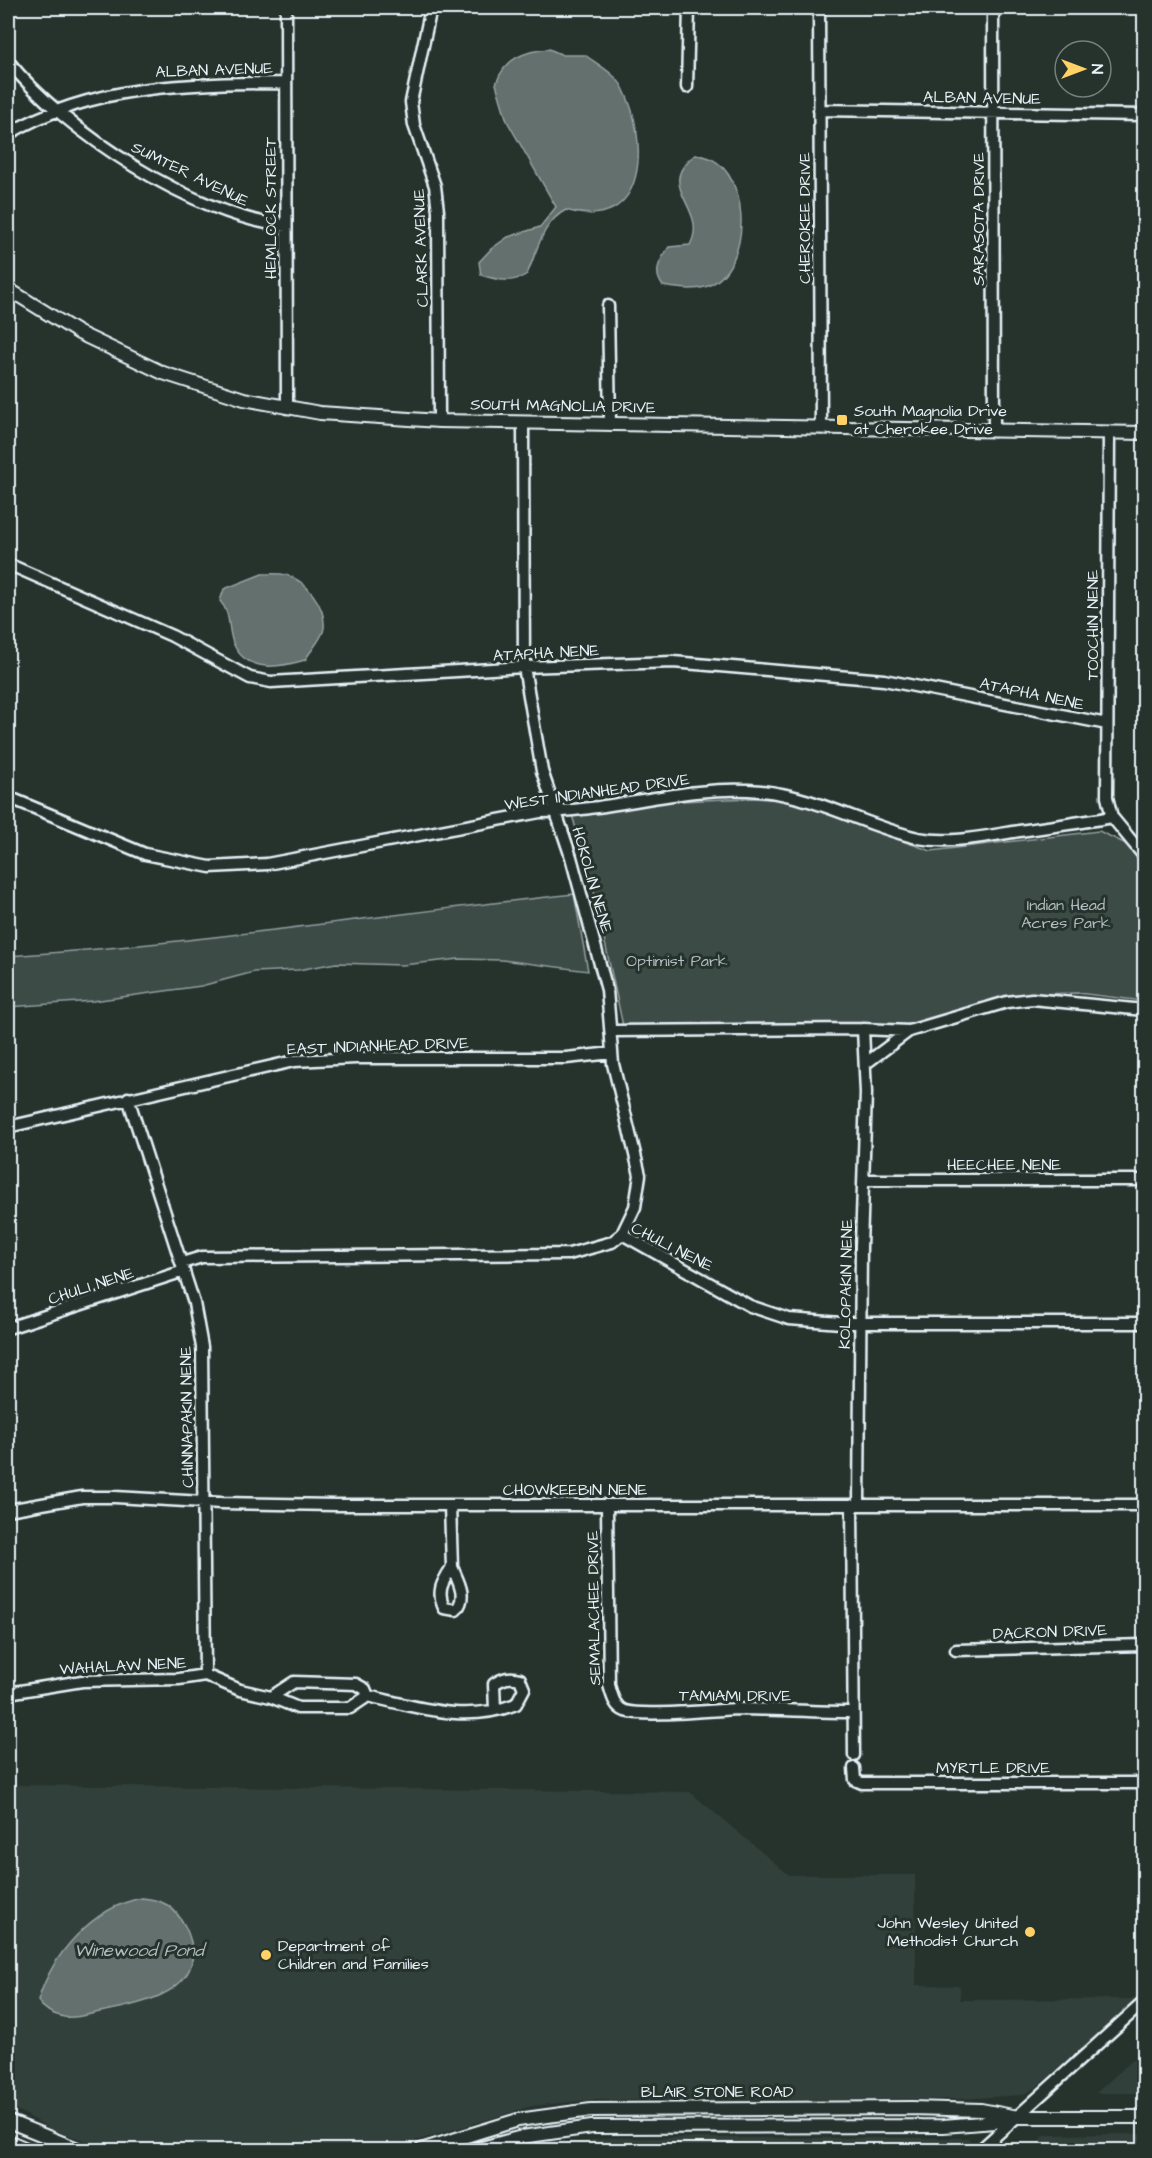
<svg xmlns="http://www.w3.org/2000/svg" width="1152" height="2158" font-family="'Architects Daughter',sans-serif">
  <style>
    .built { fill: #333f3a }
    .green { fill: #3e4b47; stroke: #939ea0; stroke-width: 1.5 }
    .water { fill: #636f6d; stroke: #98a3a5; stroke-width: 1.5 }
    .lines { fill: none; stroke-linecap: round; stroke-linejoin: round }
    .minor-casing { stroke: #e8f1f8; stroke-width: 15 }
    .major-casing { stroke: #e8f1f8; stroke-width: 16 }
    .minor { stroke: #26332d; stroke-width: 10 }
    .major { stroke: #26332d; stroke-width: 12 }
    .poi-dot { fill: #ffd166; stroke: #26332d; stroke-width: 2 }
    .labels { text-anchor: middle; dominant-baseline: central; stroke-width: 6; stroke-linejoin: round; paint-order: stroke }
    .street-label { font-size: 16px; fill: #e8f1f8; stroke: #26332d }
    .poi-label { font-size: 16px; fill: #e8f1f8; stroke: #26332d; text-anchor: start }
    .park-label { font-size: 16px; fill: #b5bfc3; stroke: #26332d }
    .water-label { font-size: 18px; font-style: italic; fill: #b3bdc0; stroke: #26332d }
  </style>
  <rect width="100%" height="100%" fill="#26332d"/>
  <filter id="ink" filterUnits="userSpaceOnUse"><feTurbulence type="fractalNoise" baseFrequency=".0167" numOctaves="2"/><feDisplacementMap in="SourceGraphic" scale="12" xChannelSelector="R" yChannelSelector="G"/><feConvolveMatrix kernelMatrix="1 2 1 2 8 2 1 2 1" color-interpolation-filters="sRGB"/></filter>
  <g filter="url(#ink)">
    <!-- built -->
    <path class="built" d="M8,1785L690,1792L789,1875H915L916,1985L960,1986V2000L1141,1999L1035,2088L1022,2095L958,2099L590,2100L532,2106L402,2145L374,2150H113L53,2130L8,2105Z
      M1144,2050V2093H1096Z
      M1144,2134V2150H1033L1044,2135Z
      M611,2138H968L973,2145L967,2150H514Z"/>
    <!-- green -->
    <path class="green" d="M752,798L787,800L931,851L1099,831L1124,843L1144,861V1001L1077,993L1032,994L1009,997L914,1026H623L593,887L572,815L656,802Z
      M574,894L588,971L502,960L459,959L402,965L336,963L298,970L254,972L201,986L93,1001L8,1007V956C197,944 385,914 574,894Z"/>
    <!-- water -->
    <path class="water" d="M549,49L563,55H585C597,64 616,74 623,88C649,139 649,234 566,210C542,222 537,252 527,274C513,284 497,280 481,275L479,262L491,249L508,237L540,227L556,207L507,121L496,84C504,59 524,51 549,49Z
      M695,155C753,157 756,271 705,287C692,291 676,288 663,286C652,272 660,260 669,247L690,245C710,208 652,187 695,155Z
      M262,574C270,574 278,573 286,575C306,580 326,606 324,628C323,638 310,651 305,660C281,667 248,674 234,645C227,630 232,614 220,601L224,589Z
      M142,1898C164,1900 174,1906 185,1926C215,1987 149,2003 105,2011C92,2013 77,2019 64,2017C54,2015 44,2010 38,2001C52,1954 93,1907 142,1898Z"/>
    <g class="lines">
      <!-- minor casing -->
      <g class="minor-casing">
        <path id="minor" d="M286,8L287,408
          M431,8L411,102L414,125L435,186L438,211L439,421
          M819,8L821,428
          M993,8L994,431
          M8,61C64,131 196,217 286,226
          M687,87L689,8
          M819,110L1144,115
          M8,134C93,84 190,83 286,83
          M608,306L610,424
          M1109,433L1107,797L1112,817L1144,856
          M8,564L172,636L250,678L271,682L524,667L673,662L884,680L1107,724
          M8,797L145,854L210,867L267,864L540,812C615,811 686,784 761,791C816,796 865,826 918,838C949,844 982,837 1013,832C1046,827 1079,823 1112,817
          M612,1031L863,1029L909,1031L1007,1002L1032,999L1144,1010
          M865,1064L909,1031
          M128,1098L194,1303L202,1347L205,1675
          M8,1127L294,1061L356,1058H566L612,1053
          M864,1180H1144
          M622,1234L750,1306L789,1319L841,1323H1144
          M182,1263L202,1257L569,1254L612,1242L622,1234L635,1207L640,1175L613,1064L607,990L571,857L542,771L524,667L523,423
          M8,1328L184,1271
          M450,1505L452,1567
          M607,1505L609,1685C612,1695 614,1707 625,1711C644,1717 713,1710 737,1709C775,1709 814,1712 853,1712
          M852,1505L854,1755
          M859,1505L861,1247L866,1093L863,1029
          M8,1510L82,1497H115L221,1503L336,1505H1144
          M452,1567C458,1581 468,1597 456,1610L444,1608C436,1591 443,1581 452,1567Z
          M956,1650L1144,1645
          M8,1693L82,1681L179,1679L205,1675L240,1690L271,1697L298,1708H350L368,1696
          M368,1696C417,1707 466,1724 516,1704L524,1689L520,1679C510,1676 503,1678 494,1684L495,1710
          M271,1697L294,1682L356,1684L365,1689L368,1696
          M854,1768L855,1780L862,1783H1144
          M980,2150L1144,2002"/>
      </g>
      <!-- major casing -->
      <g class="major-casing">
        <path id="major" d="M8,289L79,333L163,373L244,399L320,413L439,421L1144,433
          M8,2121L80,2150
          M8,2141L29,2150
          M421,2150L518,2120L591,2110L912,2108L981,2110L1018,2117H1144
          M475,2150L522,2137L592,2127L943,2126L995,2122L1014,2118"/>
      </g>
      <!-- minor -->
      <use href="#minor" class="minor"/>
      <!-- major -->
      <use href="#major" class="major"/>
    </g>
  </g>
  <!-- markers -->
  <g class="poi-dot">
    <rect x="836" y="414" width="12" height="12" rx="3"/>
    <circle cx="1030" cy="1932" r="6"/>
    <circle cx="266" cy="1955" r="6"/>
  </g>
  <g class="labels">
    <!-- street labels -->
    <g class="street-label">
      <text transform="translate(214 70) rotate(-2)">ALBAN AVENUE</text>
      <text transform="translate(982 98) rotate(1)">ALBAN AVENUE</text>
      <text transform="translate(190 174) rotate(26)">SUMTER AVENUE</text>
      <text transform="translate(271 208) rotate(-90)">HEMLOCK STREET</text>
      <text transform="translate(805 218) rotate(-90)">CHEROKEE DRIVE</text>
      <text transform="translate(979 219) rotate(-90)">SARASOTA DRIVE</text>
      <text transform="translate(421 248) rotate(-92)">CLARK AVENUE</text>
      <text transform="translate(563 406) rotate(1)">SOUTH MAGNOLIA DRIVE</text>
      <text transform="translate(1093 625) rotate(-90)">TOOCHIN NENE</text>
      <text transform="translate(546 653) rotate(-3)">ATAPHA NENE</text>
      <text transform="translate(1032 694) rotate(12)">ATAPHA NENE</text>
      <text transform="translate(597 792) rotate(-8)">WEST INDIANHEAD DRIVE</text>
      <text transform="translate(592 880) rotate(74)">HOKOLIN NENE</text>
      <text transform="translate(378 1046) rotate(-2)">EAST INDIANHEAD DRIVE</text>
      <text x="1004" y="1165">HEECHEE NENE</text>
      <text transform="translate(672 1247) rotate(27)">CHULI NENE</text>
      <text transform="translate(846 1284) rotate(-89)">KOLOPAKIN NENE</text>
      <text transform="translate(91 1286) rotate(-18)">CHULI NENE</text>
      <text transform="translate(187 1417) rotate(-91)">CHINNAPAKIN NENE</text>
      <text x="575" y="1490">CHOWKEEBIN NENE</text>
      <text transform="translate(594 1608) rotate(-91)">SEMALACHEE DRIVE</text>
      <text transform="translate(1050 1632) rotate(-2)">DACRON DRIVE</text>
      <text transform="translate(123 1666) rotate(-3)">WAHALAW NENE</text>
      <text x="735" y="1696">TAMIAMI DRIVE</text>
      <text x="993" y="1768">MYRTLE DRIVE</text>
      <text x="717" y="2092">BLAIR STONE ROAD</text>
    </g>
    <!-- poi labels -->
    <g class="poi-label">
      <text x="854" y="411">South Magnolia Drive<tspan x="854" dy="18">at Cherokee Drive</tspan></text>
      <text x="1018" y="1923" text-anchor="end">John Wesley United<tspan x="1018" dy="18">Methodist Church</tspan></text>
      <text x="278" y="1946">Department of<tspan x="278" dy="18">Children and Families</tspan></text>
    </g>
    <!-- park labels -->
    <g class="park-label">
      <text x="1066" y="905">Indian Head<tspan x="1066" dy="18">Acres Park</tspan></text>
      <text x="677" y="961">Optimist Park</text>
    </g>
    <!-- water labels -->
    <g class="water-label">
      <text x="139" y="1950">Winewood Pond</text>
    </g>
  </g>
  <!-- margin -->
  <rect width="1152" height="2158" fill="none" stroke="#26332d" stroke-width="30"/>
  <rect x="15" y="15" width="1122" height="2128" fill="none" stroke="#e8f1f8" stroke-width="2" filter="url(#ink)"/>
  <!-- north arrow -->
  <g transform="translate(1083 69) rotate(90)"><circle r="28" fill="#26332d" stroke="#747f7e" stroke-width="1.5"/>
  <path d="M0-4.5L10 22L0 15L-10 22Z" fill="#ffd166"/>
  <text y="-9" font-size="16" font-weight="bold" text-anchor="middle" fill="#e8f1f8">N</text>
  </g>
</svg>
